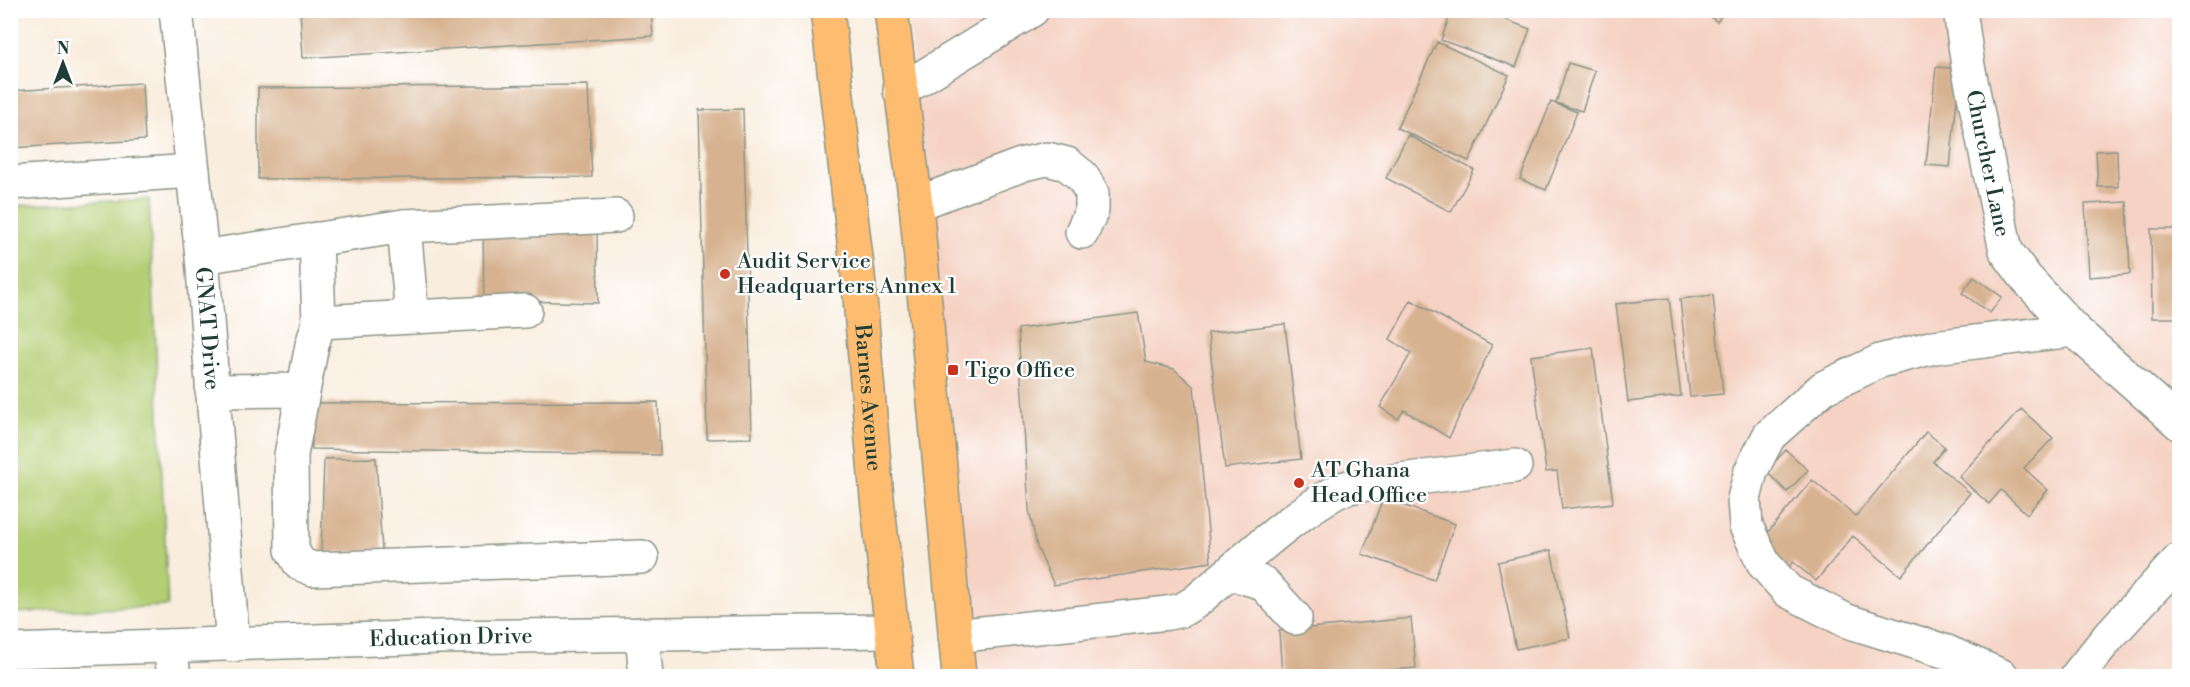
<svg xmlns="http://www.w3.org/2000/svg" width="2190" height="687" font-family="'Libre Bodoni',serif">
  <style>
    .built { fill: #f5d2c3 }
    .green { fill: #b3ce73; stroke: #698654; stroke-width: 1.5 }
    .building { fill: #d7b290 }
    .lines { fill: none; stroke-linecap: round; stroke-linejoin: round }
    .minor-casing { stroke: #8c9589; stroke-width: 36 }
    .major-casing { stroke: #8c9589; stroke-width: 36 }
    .minor { stroke: #fff; stroke-width: 33 }
    .major { stroke: #fdbc6f; stroke-width: 33 }
    .poi-dot { fill: #c8321e; stroke: #fff; stroke-width: 2 }
    .labels { text-anchor: middle; dominant-baseline: central; stroke-width: 4.5; stroke-linejoin: round; paint-order: stroke }
    .street-label { font-size: 22px; fill: #1f3d34; stroke: #fff }
    .poi-label { font-size: 22px; fill: #1f3d34; stroke: #fff; text-anchor: start }
  </style>
  <rect width="100%" height="100%" fill="#fff"/>
  <filter id="ink" filterUnits="userSpaceOnUse"><feTurbulence type="fractalNoise" baseFrequency=".0167" numOctaves="2"/><feDisplacementMap in="SourceGraphic" scale="12" xChannelSelector="R" yChannelSelector="G"/><feConvolveMatrix kernelMatrix="1 2 1 2 8 2 1 2 1" color-interpolation-filters="sRGB"/></filter>
  <filter id="wash" filterUnits="userSpaceOnUse"><feTurbulence type="fractalNoise" baseFrequency=".008" numOctaves="4" result="noise"/><feDisplacementMap in="SourceGraphic" scale="24" xChannelSelector="R" yChannelSelector="G"/><feGaussianBlur stdDeviation="1.35" result="paint"/><feColorMatrix in="noise" values="0 0 0 0 0 0 0 0 0 0 0 0 0 0 0 0 0 1.4 0 .05"/><feComposite in="paint" operator="in"/></filter>
  <g filter="url(#wash)">
    <rect width="100%" height="100%" fill="#f9edde"/>
    <!-- built -->
    <path class="built" d="M907,11H2179V676H975Z"/>
    <!-- green -->
    <path class="green" d="M149,199L168,606L11,613V206Z"/>
    <g id="blocks">
      <!-- building -->
      <path class="building" d="M300,10H651L653,36L303,58Z
        M1452,10H1479L1530,29L1516,67L1441,40Z
        M1702,10H1726L1717,22Z
        M1437,42L1509,75L1469,161L1397,128Z
        M1568,63L1595,71L1582,111L1556,103Z
        M1936,67L1960,69L1950,167L1926,165Z
        M142,83L145,140L10,148V91Z
        M588,85L592,177L258,179V88Z
        M1551,102L1577,112L1546,190L1520,179Z
        M743,109L752,438L707,439L699,110Z
        M1408,135L1474,170L1451,212L1386,178Z
        M2117,150L2118,187H2098L2096,151Z
        M2127,202L2130,274L2089,277L2085,204Z
        M2151,229H2180V318H2152Z
        M483,232H597L598,303L484,300Z
        M1974,277L2002,297L1990,313L1962,293Z
        M1713,295L1723,394L1690,397L1680,299Z
        M1669,298L1681,396L1628,402L1616,304Z
        M1411,300L1492,345L1449,438L1404,410L1398,419L1380,407L1411,353L1390,339Z
        M1138,313L1146,362L1174,369L1194,387L1211,562L1054,585L1037,547L1029,510L1018,329Z
        M1285,324L1301,459L1225,468L1208,333Z
        M1593,348L1613,503L1562,509L1557,471L1546,472L1531,356Z
        M658,402L660,455L312,449L311,403Z
        M2021,409L2053,438L2024,468L2048,490L2027,514L2001,490L1989,504L1959,477Z
        M1926,432L1945,447L1933,462L1970,493L1901,576L1853,536L1816,581L1793,562L1785,571L1763,538L1812,480L1856,516Z
        M1786,450L1808,470L1787,492L1766,471Z
        M376,458L382,551L321,553L324,459Z
        M1383,498L1455,524L1434,580L1362,554Z
        M1551,550L1570,638L1516,649L1498,562Z
        M1411,618L1416,668L1314,676H1282L1279,631Z"/>
    </g>
  </g>
  <g filter="url(#ink)">
    <use href="#blocks" fill-opacity="0" stroke="#8c9589" stroke-width="1.5"/>
    <g class="lines">
      <!-- minor casing -->
      <g class="minor-casing">
        <g id="minor">
          <path id="s1" d="M176,10L202,257L233,645"/>
          <path id="s2" d="M1960,10L1968,66L2006,251L2026,278L2074,330L2180,424"/>
          <path d="M900,91L1032,10"/>
          <path d="M10,183L193,171"/>
          <path d="M916,204L1024,164L1047,159L1067,164L1082,176L1092,193V210L1082,232"/>
          <path d="M404,226L412,317"/>
          <path d="M316,239L319,322L312,345L291,455L292,550L300,564L313,569L642,557"/>
          <path d="M202,257L404,226L616,216"/>
          <path d="M319,322L525,311"/>
          <path d="M212,391L303,390"/>
          <path d="M1230,573L1263,583L1295,618"/>
          <path d="M642,634L646,676"/>
          <path d="M955,636L1168,613L1182,610L1195,602C1240,565 1284,521 1336,492C1345,487 1356,485 1367,484L1515,466"/>
          <path d="M170,646L174,676"/>
          <path id="s3" d="M10,651L439,637L892,631"/>
          <path d="M2002,676L1947,652L1847,621L1788,591L1764,564L1746,526L1744,499L1751,471L1769,436L1823,388L1880,361L1934,347L2074,330"/>
          <path d="M2077,676L2109,636L2180,559"/>
        </g>
      </g>
      <!-- major casing -->
      <g class="major-casing">
        <g id="major">
          <path id="s4" d="M827,10L858,275L877,498L897,676"/>
          <path d="M891,10L916,204L959,676"/>
        </g>
      </g>
      <!-- minor -->
      <use href="#minor" class="minor"/>
      <!-- major -->
      <use href="#major" class="major"/>
    </g>
  </g>
  <!-- markers -->
  <g class="poi-dot">
    <circle cx="725" cy="274" r="6"/>
    <rect x="947" y="364" width="12" height="12" rx="3"/>
    <circle cx="1299" cy="483" r="6"/>
  </g>
  <g class="labels">
    <!-- street labels -->
    <g class="street-label">
      <text stroke="none"><textPath href="#s2" startOffset="156">Churcher Lane</textPath></text>
      <text stroke="none"><textPath href="#s1" startOffset="320">GNAT Drive</textPath></text>
      <text stroke="none"><textPath href="#s4" startOffset="390">Barnes Avenue</textPath></text>
      <text stroke="none"><textPath href="#s3" startOffset="441">Education Drive</textPath></text>
    </g>
    <!-- poi labels -->
    <g class="poi-label">
      <text x="737" y="261">Audit Service<tspan x="737" dy="25">Headquarters Annex 1</tspan></text>
      <text x="965" y="370">Tigo Office</text>
      <text x="1311" y="470">AT Ghana<tspan x="1311" dy="25">Head Office</tspan></text>
    </g>
  </g>
  <!-- margin -->
  <rect width="2190" height="687" fill="none" stroke="#fff" stroke-width="36"/>
  <!-- north arrow -->
  <g transform="translate(63 63)" stroke="#ffffff" stroke-width="4.5" paint-order="stroke">
  <path d="M0-4.5L10 22L0 15L-10 22Z" fill="#1f3d34"/>
  <text y="-9" font-size="16" font-weight="bold" text-anchor="middle" fill="#1f3d34">N</text>
  </g>
</svg>
